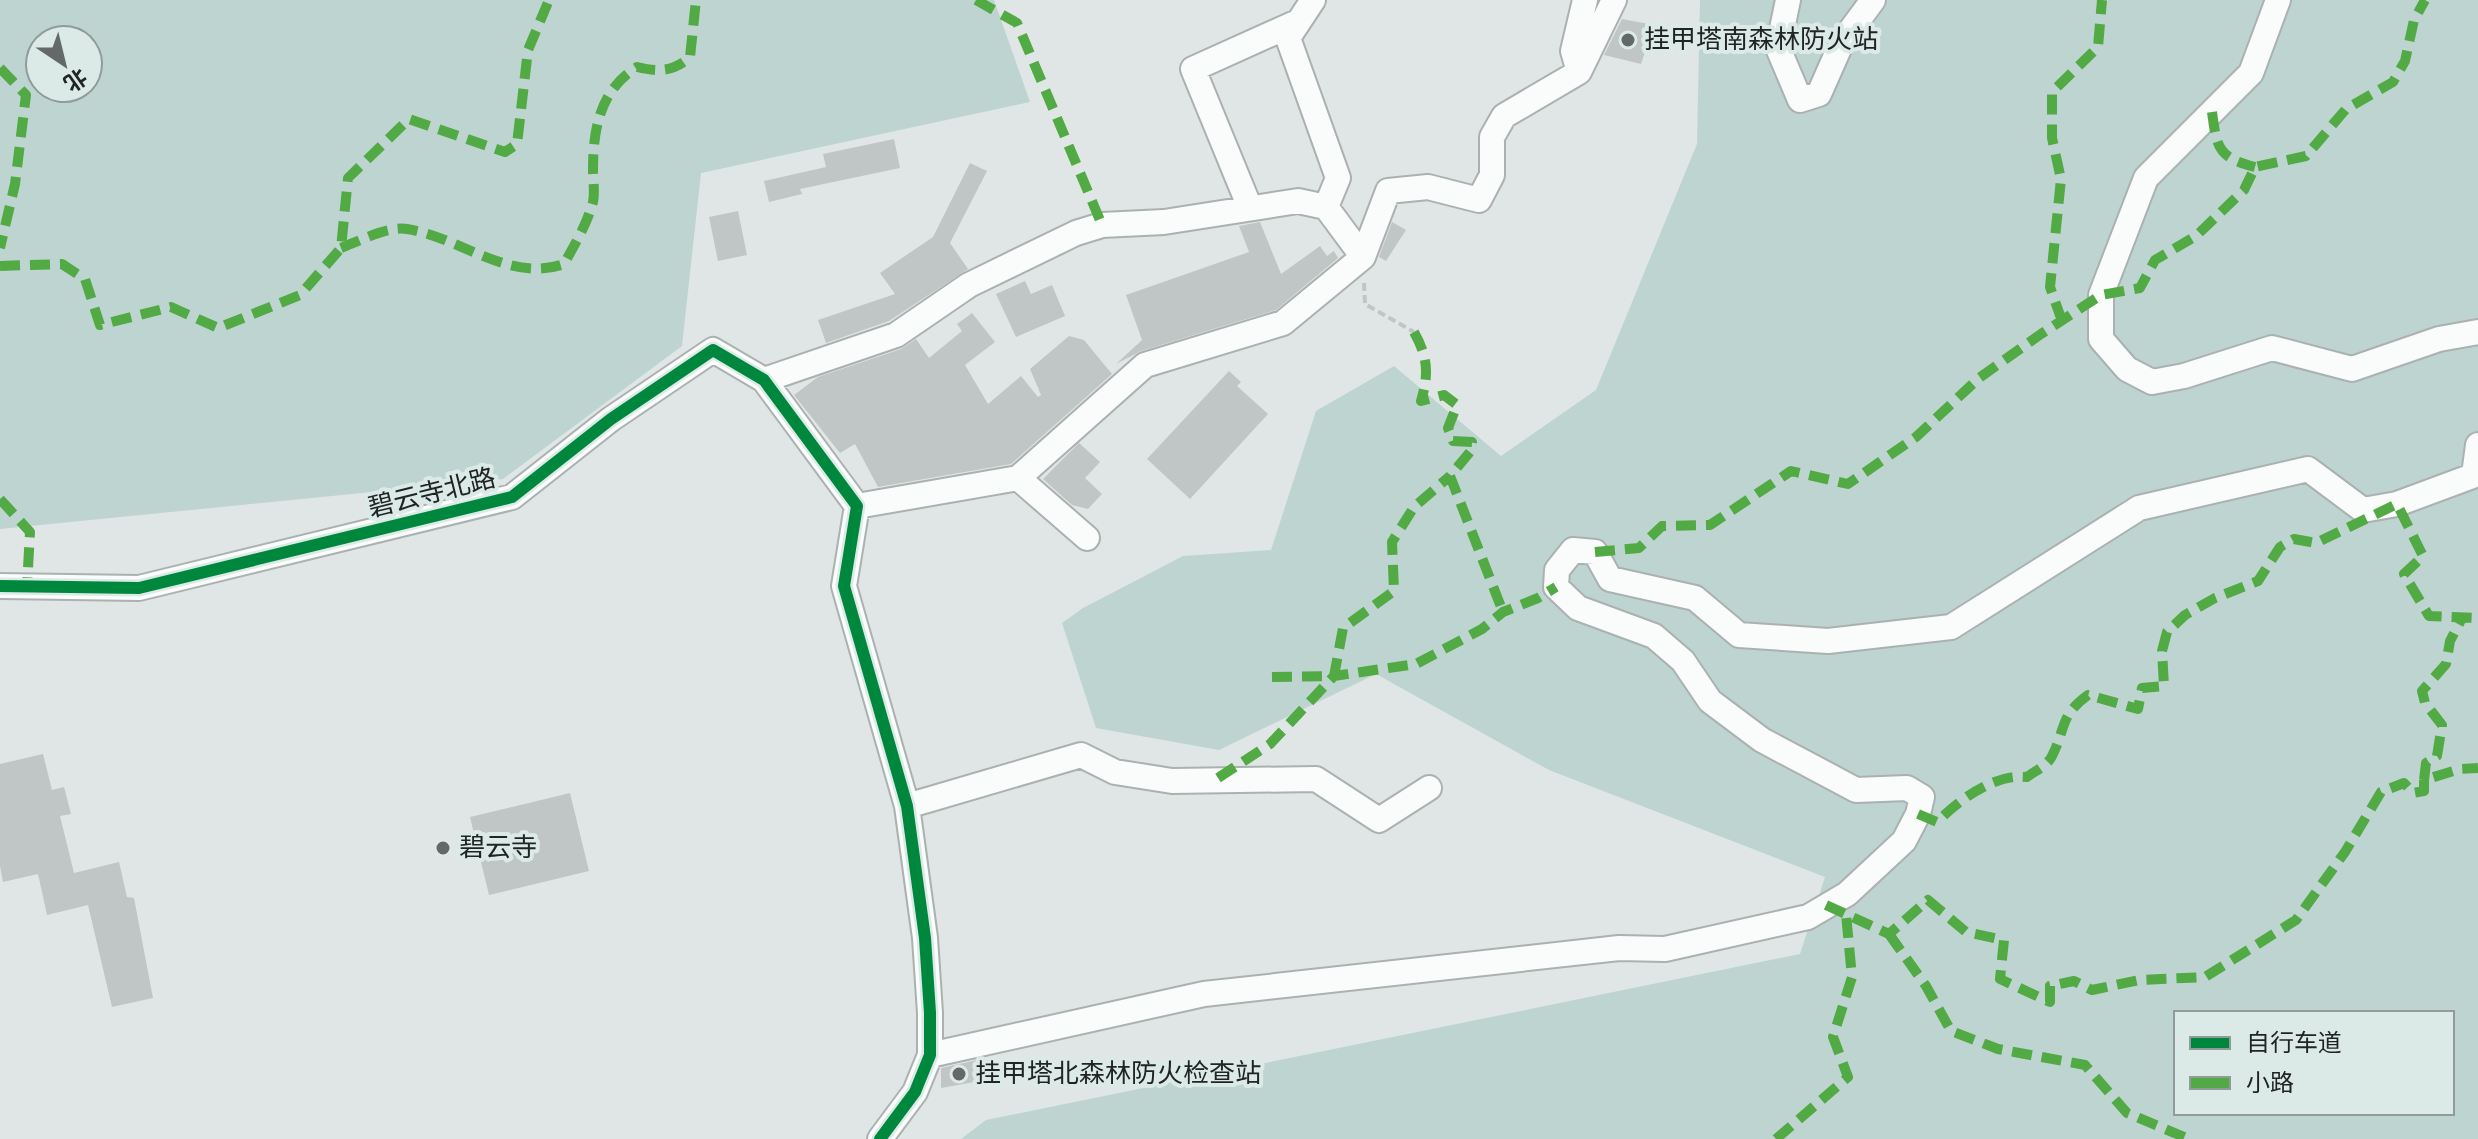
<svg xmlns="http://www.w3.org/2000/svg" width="2478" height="1139" font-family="'Sofia Sans Condensed','Noto Sans SC',sans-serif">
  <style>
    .green { fill: #bdd4d0; fill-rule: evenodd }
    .building { fill: #c0c6c5 }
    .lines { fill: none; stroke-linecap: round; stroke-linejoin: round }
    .minor-casing { stroke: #abb1b0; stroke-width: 28 }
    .path { stroke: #c3c5c5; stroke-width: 4; stroke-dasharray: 8 4; stroke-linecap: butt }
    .minor { stroke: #fafbfb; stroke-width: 24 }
    .quiet { stroke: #52aa44; stroke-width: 10; stroke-dasharray: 20 10; stroke-linecap: butt }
    .cycleway-casing { stroke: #dceae7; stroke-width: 17 }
    .cycleway { stroke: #00873e; stroke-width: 12 }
    .poi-dot { fill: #636968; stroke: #dceae7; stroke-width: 3 }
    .labels { text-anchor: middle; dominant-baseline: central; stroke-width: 8; stroke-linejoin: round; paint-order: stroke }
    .poi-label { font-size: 26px; fill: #202524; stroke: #dceae7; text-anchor: start }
    .street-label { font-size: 26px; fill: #202524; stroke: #dceae7 }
  </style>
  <rect width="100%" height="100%" fill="#e0e6e5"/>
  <!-- green -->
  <path class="green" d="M0,0H994L1030,102L701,173L682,346L503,479L0,529ZM40,40H88V88H40Z
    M1700,0H2478V1139H961L986,1120L1800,954L1825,877L1549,770L1376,674L1219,750L1096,728L1062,623L1083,608L1183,556L1271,550L1316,411L1394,366L1501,456L1596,390L1697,144ZM2176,1013H2452V1113H2176Z"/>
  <!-- building -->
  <path class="building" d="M1622,19L1654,25L1641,64L1604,55Z
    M894,139L900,168L800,189L802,194L769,202L764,181L826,167L823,154Z
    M970,163L987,171L950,243L968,269L889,321L826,343L818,320L895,294L880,273L933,237Z
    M738,211L747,255L718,261L709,217Z
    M1260,222L1281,274L1320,246L1327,256L1334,251L1338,258L1276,310L1141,351L1116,364L1142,340L1126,295L1249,252L1239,226Z
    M1392,222L1406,230L1386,261L1379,257Z
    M1025,281L1031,294L1052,285L1065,316L1016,337L996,294Z
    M972,313L995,342L965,365L988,404L1021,376L1038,397L1041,395L1030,369L1069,336L1084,340L1112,374L1011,464L878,487L855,444L840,453L794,395L818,377L901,349L916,339L929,358L962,331L957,324Z
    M1229,371L1241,382L1237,386L1268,414L1190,499L1147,459Z
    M1079,443L1100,462L1085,478L1102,494L1088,509L1072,505L1043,479Z
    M43,754L52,790L64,787L71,814L60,816L74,873L119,862L127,897L134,898L153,998L112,1007L88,905L47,915L38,874L3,882L0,866V764Z
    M570,793L589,871L489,895L470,817Z
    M977,1060L980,1081L941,1088V1068Z"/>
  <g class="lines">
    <!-- minor casing -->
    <g class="minor-casing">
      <path id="minor" d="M1313,0L1288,38L1338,178L1326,207L1363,257
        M1788,0L1778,48L1800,100L1819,94L1842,42L1873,0
        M2278,0L2251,73L2146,178L2101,295V339L2127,369L2152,382L2184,376L2272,348L2352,369L2439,339L2478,332
        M1577,65L1573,51L1585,0
        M1250,208L1193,69L1293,24
        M764,380L896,335L969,285L1076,233L1102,225L1164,222L1298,201L1326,207
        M2474,475L2478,445
        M1018,478L1087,538
        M857,506L1018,478L1145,365L1283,323L1363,257L1388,191L1428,187L1479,200L1492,175V137L1504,116L1579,72L1614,0
        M857,506L844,586L907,806L925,938L930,1013V1055L915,1092L880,1139
        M0,586L139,588L512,497L611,419L713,350L764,380L857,506
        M907,806L1081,755L1115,772L1172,781L1316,779L1379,820L1429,788
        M930,1055L1204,994L1619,948L1665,949L1808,917L1847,894L1904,841L1918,814L1922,797L1907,788L1856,790L1762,740L1710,701L1683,661L1654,636L1578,608L1556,587L1557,570L1573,550L1595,552L1610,579L1695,598L1739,635L1828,641L1951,627L2139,508L2308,469L2363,510L2397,504L2478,474"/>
    </g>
    <!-- path -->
    <path class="path" d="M1364,283L1365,304L1414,332"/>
    <!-- minor -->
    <use href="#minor" class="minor"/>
    <!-- quiet -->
    <path class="quiet" d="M976,0L1017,23L1102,225
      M0,68L26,95L15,184L0,248
      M2212,112C2217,149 2218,157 2255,167
      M341,248C359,241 388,226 407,229C460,237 509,283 564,264C575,244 587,224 593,202C595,192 593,180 593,170C593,129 600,90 637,67C658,72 673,72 690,57L696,0
      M0,266L62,264L85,279L100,325L171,307L218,328L300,295L341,248L348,178L409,119L505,152L517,144L528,50L549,0
      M2062,321L2050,287L2061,179L2052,138V92L2098,47L2102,0
      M1414,332C1428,357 1429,374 1421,401L1444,395L1457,405L1448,428L1453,441L1472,442L1470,452L1450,476L1503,612
      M0,499L30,532L27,586
      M1595,552L1639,548L1662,526L1710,525L1791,471L1848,484L1916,437L1979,378L2041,334L2101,295L2140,288L2155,260L2196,236L2244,190L2255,167L2306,156L2346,109L2393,82L2405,61L2414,20L2425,0
      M1272,677L1334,676L1343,628L1394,591L1392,542L1414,507L1450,476
      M1218,778L1270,744L1334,676L1416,664L1482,629L1503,612L1538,598L1556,587
      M2424,780L2426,763L2437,756L2442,725L2425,703L2422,691L2446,664L2450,641L2461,620
      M1918,814L1937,822C1959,800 1995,773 2027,777C2035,771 2048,765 2052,756C2066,729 2059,716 2088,695L2138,709L2142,688L2164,686L2162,651L2167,632L2185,615L2215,598L2258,581L2280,547L2294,539L2316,543L2397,504L2423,556L2404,574L2429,616L2478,618
      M1826,905L1889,934L1928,900L1966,932L2004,940L2000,979L2050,1002V986L2074,981L2092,990L2139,980L2205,977L2296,920L2345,852L2381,792L2404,783L2413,793L2424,791V780L2460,769L2478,768
      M1889,934L1926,986L1951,1031L1998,1049L2085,1065L2127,1113L2189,1139
      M1776,1139L1848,1077L1833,1037L1852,977L1846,914"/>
    <!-- cycleway casing -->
    <g class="cycleway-casing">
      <path id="cycleway" d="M0,586L139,588L512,497L611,419L713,350L764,380L857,506L844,586L907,806L925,938L930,1013V1055L915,1092L880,1139"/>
    </g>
    <!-- cycleway -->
    <use href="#cycleway" class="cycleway"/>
  </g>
  <!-- markers -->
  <g class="poi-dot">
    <circle cx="1628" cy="40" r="8"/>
    <circle cx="443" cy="848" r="8"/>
    <circle cx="959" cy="1074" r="8"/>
  </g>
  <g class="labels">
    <!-- poi labels -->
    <g class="poi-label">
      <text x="1644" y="40">挂甲塔南森林防火站</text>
      <text x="459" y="848">碧云寺</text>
      <text x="975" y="1074">挂甲塔北森林防火检查站</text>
    </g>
    <!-- street labels -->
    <g class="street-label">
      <text transform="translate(432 494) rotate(-14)">碧云寺北路</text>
    </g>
  </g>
  <!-- legend -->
  <rect x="2174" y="1011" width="280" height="104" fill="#dceae7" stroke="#919b99" stroke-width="2"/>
  <rect x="2190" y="1037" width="40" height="12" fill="#00873e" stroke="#919b99" stroke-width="2"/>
  <text x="2246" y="1051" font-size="24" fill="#202524">自行车道</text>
  <rect x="2190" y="1077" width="40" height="12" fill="#52aa44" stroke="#919b99" stroke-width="2"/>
  <text x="2246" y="1091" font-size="24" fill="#202524">小路</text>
  <!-- north arrow -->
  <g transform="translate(64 64) rotate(145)"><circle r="38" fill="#dceae7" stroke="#919b99" stroke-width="2"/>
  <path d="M0-6L14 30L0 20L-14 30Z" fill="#636968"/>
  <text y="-12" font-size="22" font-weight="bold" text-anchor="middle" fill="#202524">北</text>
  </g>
</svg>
